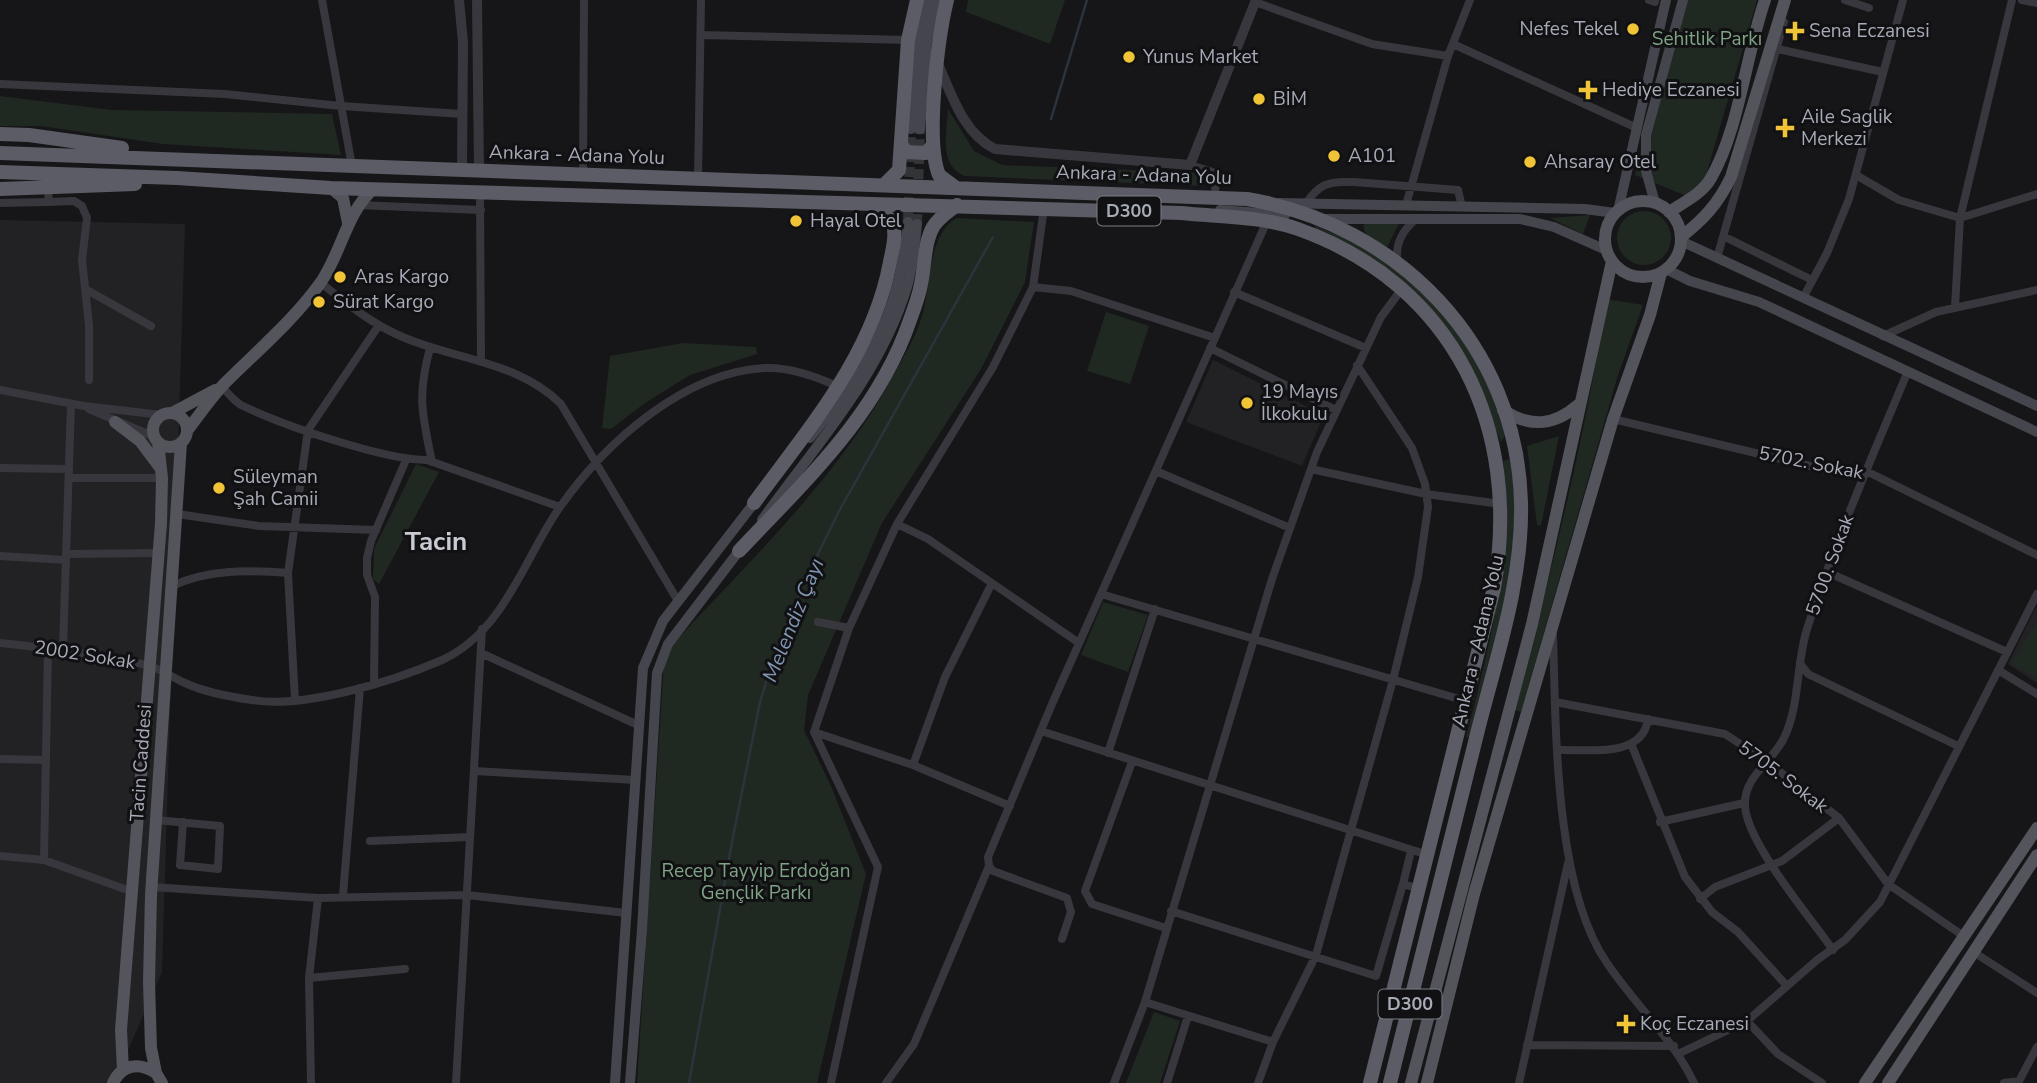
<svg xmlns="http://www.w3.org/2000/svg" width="2037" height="1083" font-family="'Nunito Sans',sans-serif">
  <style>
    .built { fill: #222225 }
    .green { fill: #202822 }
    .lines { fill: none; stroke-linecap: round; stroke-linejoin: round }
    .stream { stroke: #2c333c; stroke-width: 2.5 }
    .secondary-tunnel { stroke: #333438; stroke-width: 10; stroke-dasharray: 10 5; stroke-linecap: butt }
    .minor { stroke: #37373d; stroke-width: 8 }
    .tertiary { stroke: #37373d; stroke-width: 10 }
    .secondary { stroke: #45464d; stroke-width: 10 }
    .primary { stroke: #53545c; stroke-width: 12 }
    .trunk { stroke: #5b5c65; stroke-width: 14 }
    .poi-dot { fill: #f0c436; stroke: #111113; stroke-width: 2.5 }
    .labels { text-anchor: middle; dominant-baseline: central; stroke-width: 6; stroke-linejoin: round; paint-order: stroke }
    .shield { fill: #111113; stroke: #7b7d86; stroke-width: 2 }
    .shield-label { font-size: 18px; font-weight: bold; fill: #a8abb8 }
    .poi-label { font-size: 19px; fill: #a8abb8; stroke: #111113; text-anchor: start }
    .park-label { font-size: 19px; fill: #7fa385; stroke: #111113 }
    .street-label { font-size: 19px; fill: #a8abb8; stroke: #111113 }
    .water-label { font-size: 21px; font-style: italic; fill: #8096b2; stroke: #111113 }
    .district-label { font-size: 26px; font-weight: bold; fill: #c9cbd4; stroke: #111113 }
  </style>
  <rect width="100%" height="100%" fill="#161618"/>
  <!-- built -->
  <path class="built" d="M0,220L185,224L162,972L114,1083H0Z
    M1213,360L1324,415L1302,466L1186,422Z
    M2037,605V683L2008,664Z"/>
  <!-- green -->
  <path class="green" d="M968,0H1065L1050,44L966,12Z
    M1679,0H1757L1705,179L1694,199L1635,175Z
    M0,96L112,110L332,114L341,155L163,144L41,126H0Z
    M948,109L974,151L1002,165L1205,173L1204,186L965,176C938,165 947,133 948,109Z
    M1617 238a27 27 0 1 1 54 0a27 27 0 1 1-54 0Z
    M1590,215L1583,234L1550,218Z
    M957,218L1034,222L1025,282L981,369L882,523L808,695L804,730L831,786L866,874L817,1083H637L664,662L673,644C753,557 843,473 898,367C906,352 916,336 921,319C932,288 926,235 957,218Z
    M1400,222L1387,247C1377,241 1361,236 1364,224Z
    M1315,226L1356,242L1408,279L1447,318L1482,368L1507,432L1501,442L1482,398L1431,314L1313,233Z
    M1606,299L1643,305L1618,375L1521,712L1515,710C1550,574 1586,438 1606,299Z
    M1106,312L1149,326L1130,384L1087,371Z
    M683,343L756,347L757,354L690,375L645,403L611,429L602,428L610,356Z
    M1559,436L1541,526L1537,525L1527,446Z
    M1512,458L1518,542L1472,737H1466C1491,642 1512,559 1503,461Z
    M416,464L439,472L379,584L373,579L374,549Z
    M1103,602L1148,615L1128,672L1081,655Z
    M2037,622V679L2011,664Z
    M1154,1012L1180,1021L1160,1083H1126Z"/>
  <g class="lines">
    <!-- stream -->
    <path class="stream" d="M1051,119L1087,0
      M689,1083L732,842L760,702L776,650L802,587L838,513L993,237"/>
    <!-- secondary-tunnel -->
    <path class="secondary-tunnel" d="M908,222L911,129
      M917,224L920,129"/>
    <!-- minor -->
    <path class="minor" d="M322,0L352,166
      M1649,0L1655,2
      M1845,0L1869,8
      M2022,0L2037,3
      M1255,2L1372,44L1448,56
      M701,35L908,40
      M1453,44L1637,128
      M1777,49L1883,72
      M0,84L225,94L341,106L462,114
      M1190,165L1216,173L1215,197
      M583,174L584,0
      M1856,175L1899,200L1960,218L2037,194
      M698,178L701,0
      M1354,182L1458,190L1462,207
      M480,192L481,361
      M48,202L74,201L82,206L87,218L82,260L89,325V380
      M0,203L48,202L49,189
      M1306,203C1319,185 1327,181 1350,182
      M357,205L481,210
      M1406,205L1448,56L1470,0
      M1725,237L1812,280
      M1717,258L1784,22
      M1397,260C1396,241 1403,230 1417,218
      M320,282C347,304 373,325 405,338C458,360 519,362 561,404L678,601
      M1033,287L1071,291L1215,338
      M87,290L151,326
      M1234,292L1366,348
      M1803,298L1827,253L1849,199L1903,0
      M1955,307L1960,218L2012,0
      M1883,336L1936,312L2037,290
      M430,348C417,396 422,414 432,462
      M1210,348L1336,410
      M222,387C228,393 234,401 241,405C282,425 384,460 427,460L560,507
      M0,390L84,406L162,415
      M89,409L155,437
      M1613,419L1827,470L1850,474L1866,471L2037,555
      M0,468L69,469
      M1311,469L1426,494L1501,504
      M1156,471L1290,528
      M69,478H162
      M177,514L259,526L376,530
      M897,524L928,539L1079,643
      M66,554L159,553
      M0,556L66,560
      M1827,572L2007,652
      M288,573L308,430L379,325
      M172,586C209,569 248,570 288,573L295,700
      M1101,594L1466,701
      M818,622L849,628
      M1553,635C1556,726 1554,887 1607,963C1635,1005 1672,1037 1694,1083
      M0,643C49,648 99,654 147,665C161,669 172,677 185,683C204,692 231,697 252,700C304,709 394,681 442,660C505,631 524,558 560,507C605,443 684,372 765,368C790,367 815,376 837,386
      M63,649L71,404
      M481,653L638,725
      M1800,663L1808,674L1958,746
      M1998,670L2037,694
      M374,683L375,597L367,575V558L371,541L406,460
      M1555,702L1725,734L1766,761L1839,818L1888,884L1965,937
      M1041,731L1428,855
      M814,732L913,765L1010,806
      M1632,746L1685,877L1712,912L1738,932L1787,986
      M1557,750C1586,749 1643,759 1648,719
      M1108,753L1155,609
      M0,759L46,760
      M1132,762L1085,891L1092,904L1166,928
      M913,765L945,677L992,583
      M474,771L636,780
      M156,820L220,826L218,869L180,865L183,822
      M1660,822L1744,803
      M370,841L470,837
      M0,856L44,860L133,892
      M44,860L48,648
      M1403,884L1411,851
      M152,887L318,898L467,895L626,913
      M343,895L360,688
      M1700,899L1715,887L1782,861L1839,818
      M1171,911L1376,976L1403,884L1420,889
      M1062,939L1071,912L1067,898L993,871L989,866L988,857L1052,704L1267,221
      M1833,950C1810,917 1747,843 1745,806C1743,777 1773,761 1784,738C1800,705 1796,664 1807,629C1835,541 1872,457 1908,371
      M1975,953L2037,993
      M309,978L405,969
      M1747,1021L1778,1054L1822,1083
      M1273,1042L1145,1002L1272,579L1317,452L1381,317L1401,290
      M1527,1045L1674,1046
      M1680,1053L1747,1021L1817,960L1845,940L1880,902L2037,594
      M311,1083L309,978L318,898
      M456,1083L482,629
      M831,1083L878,867L814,732L849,628L897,524L993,367L1033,287L1044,208
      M886,1083L914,1044L989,866
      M1114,1083L1145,1002
      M1167,1083L1188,1016
      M1258,1083L1273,1042L1316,955L1393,680L1418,577L1428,507L1425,484L1412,448L1357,365
      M1519,1083L1568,863
      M2004,1083L2019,1081
      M2018,1083L2037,1047"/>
    <!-- tertiary -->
    <path class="tertiary" d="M459,0L463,42L462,171
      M477,0L479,171
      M938,64C952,95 963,133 995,149L1190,165L1256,0"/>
    <!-- secondary -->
    <path class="secondary" d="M911,129L919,42L928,0
      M920,129L927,41L937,0
      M1279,203L1585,209L1615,213
      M1655,203L1646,171V135L1683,0
      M1220,210L1285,215
      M1618,211L1666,0
      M1318,219H1520L1554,227L1606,250
      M1681,241L2037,406
      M1666,269L1690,281L1759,302L2037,432
      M810,438C869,363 899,319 908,222
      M762,520C815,446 880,376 907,287C913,267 915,245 917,224
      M615,1083L643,668L663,621L758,498
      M630,1083L642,930L657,673L668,644L742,547"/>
    <!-- primary -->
    <path class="primary" d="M331,188L343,198L348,223
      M1605 239a38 38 0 1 1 76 0a38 38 0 1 1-76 0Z
      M1669,212C1684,202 1702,194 1711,178C1739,130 1746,54 1765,0
      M1681,237C1704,219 1718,204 1731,177L1785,0
      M1503,410C1530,428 1554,426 1578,405
      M172,413L215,390
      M153 430a17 17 0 1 1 34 0a17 17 0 1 1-34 0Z
      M115,422L140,441L161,469
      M187,431C199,415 211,398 224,384C257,351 294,320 321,282C342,251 346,214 373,189
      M123,1070L121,1030L161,523L162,478L158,442
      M113,1083C122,1064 139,1062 156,1073
      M162,1083L156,1073L151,1048L149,982L151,895L181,443
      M1411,1083L1532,624L1612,261
      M1427,1083L1474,894L1613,419L1650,315L1661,273
      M1865,1083L2037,828
      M1888,1083L2037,855"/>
    <!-- trunk -->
    <path class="trunk" d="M947,0C938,37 925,141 939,175L955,187
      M0,134L29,135L122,148
      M901,144L906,152L926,153L933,145
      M0,153L1247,199C1398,224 1517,345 1521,502C1523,580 1497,655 1478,730C1449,847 1420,965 1390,1083
      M0,172L177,178L331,188L1181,213C1220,217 1261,216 1298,229C1455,285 1522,429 1494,588L1370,1083
      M885,184L899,170L908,40L917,0
      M0,189L135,184
      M754,503C808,429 873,355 890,262C892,251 897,236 893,225C889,215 878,209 869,204
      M739,551C806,480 878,414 910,320C914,309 919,296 921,284C925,266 924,243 933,227C939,217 948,212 957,205"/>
  </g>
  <!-- markers -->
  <g class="poi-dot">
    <circle cx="1633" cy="29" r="7"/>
    <path d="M1791.5 20.5h7v7h7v7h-7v7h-7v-7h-7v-7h7z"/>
    <circle cx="1129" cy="57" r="7"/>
    <path d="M1584.5 79.5h7v7h7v7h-7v7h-7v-7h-7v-7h7z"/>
    <circle cx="1259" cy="99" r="7"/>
    <path d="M1781.5 117.5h7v7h7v7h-7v7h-7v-7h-7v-7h7z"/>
    <circle cx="1334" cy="156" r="7"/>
    <circle cx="1530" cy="162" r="7"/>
    <circle cx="796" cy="221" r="7"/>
    <circle cx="340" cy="277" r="7"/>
    <circle cx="319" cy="302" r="7"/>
    <circle cx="1247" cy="403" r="7"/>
    <circle cx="219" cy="488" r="7"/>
    <path d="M1622.5 1013.5h7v7h7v7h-7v7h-7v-7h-7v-7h7z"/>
  </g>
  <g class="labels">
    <!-- shield labels -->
    <g class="shield">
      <rect x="1097.5" y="196.5" width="63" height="29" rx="5"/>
      <rect x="1378.5" y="989.5" width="63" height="29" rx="5"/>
    </g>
    <g class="shield-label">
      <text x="1129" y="211">D300</text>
      <text x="1410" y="1004">D300</text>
    </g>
    <!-- poi labels -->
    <g class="poi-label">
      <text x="1619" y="29" text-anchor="end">Nefes Tekel</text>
      <text x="1809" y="31">Sena Eczanesi</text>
      <text x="1143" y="57">Yunus Market</text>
      <text x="1602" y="90">Hediye Eczanesi</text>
      <text x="1273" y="99">BİM</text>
      <text x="1801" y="117">Aile Saglik<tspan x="1801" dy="22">Merkezi</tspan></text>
      <text x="1348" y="156">A101</text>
      <text x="1544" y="162">Ahsaray Otel</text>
      <text x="810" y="221">Hayal Otel</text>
      <text x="354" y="277">Aras Kargo</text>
      <text x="333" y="302">Sürat Kargo</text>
      <text x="1261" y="392">19 Mayıs<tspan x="1261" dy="22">İlkokulu</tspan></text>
      <text x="233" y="477">Süleyman<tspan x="233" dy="22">Şah Camii</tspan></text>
      <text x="1640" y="1024">Koç Eczanesi</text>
    </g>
    <!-- park labels -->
    <g class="park-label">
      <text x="1707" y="39">Sehitlik Parkı</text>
      <text x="756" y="871">Recep Tayyip Erdoğan<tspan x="756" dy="22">Gençlik Parkı</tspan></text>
    </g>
    <!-- street labels -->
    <g class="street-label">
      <text transform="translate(577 155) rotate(2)">Ankara - Adana Yolu</text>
      <text transform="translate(1144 175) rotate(2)">Ankara - Adana Yolu</text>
      <text transform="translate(1811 463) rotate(11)">5702. Sokak</text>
      <text transform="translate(1830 565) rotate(-70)">5700. Sokak</text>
      <text transform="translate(1478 641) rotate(-77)">Ankara - Adana Yolu</text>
      <text transform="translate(85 655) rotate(9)">2002 Sokak</text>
      <text transform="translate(141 763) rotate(-86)">Tacin Caddesi</text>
      <text transform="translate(1783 777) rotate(37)">5705. Sokak</text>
    </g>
    <!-- water labels -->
    <g class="water-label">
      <text transform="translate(793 620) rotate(-68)">Melendiz Çayı</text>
    </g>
    <!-- district labels -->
    <g class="district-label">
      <text x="436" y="541">Tacin</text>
    </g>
  </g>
</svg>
